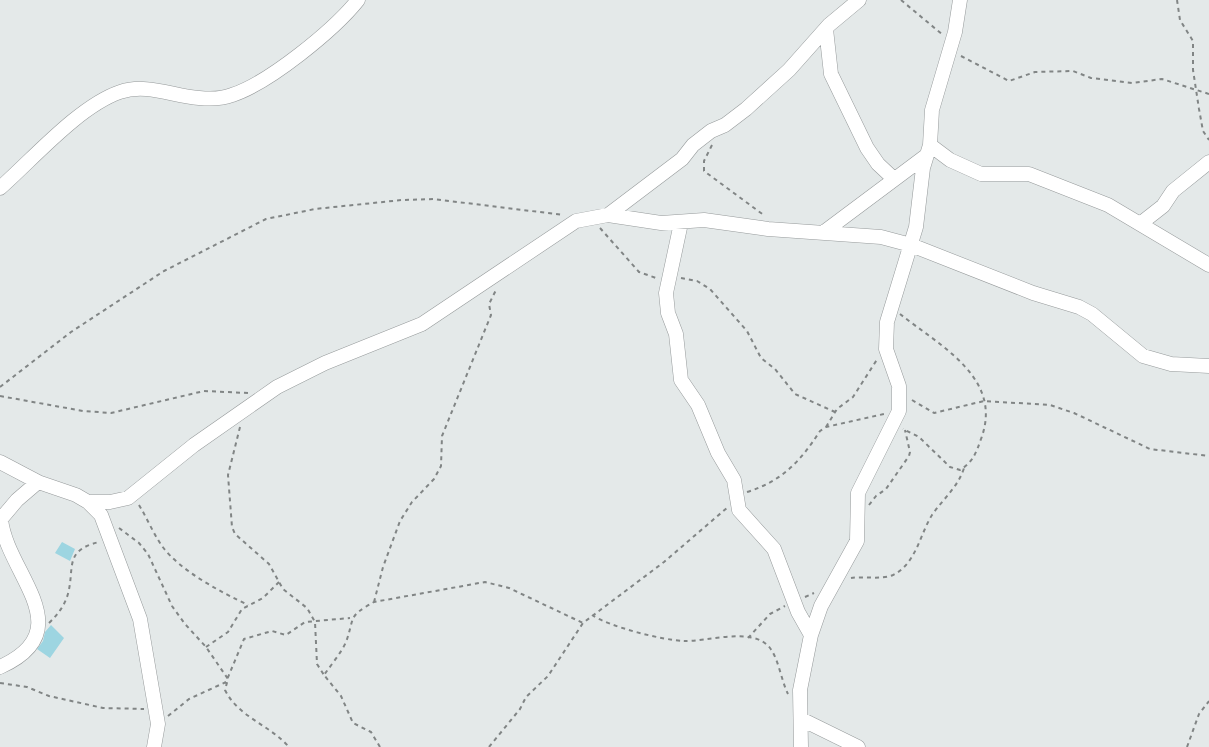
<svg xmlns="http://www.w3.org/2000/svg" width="1209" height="747" font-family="Rubik,sans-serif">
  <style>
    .building { fill: #9dd5e1 }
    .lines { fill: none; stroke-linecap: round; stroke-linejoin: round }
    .minor-casing { stroke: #969a9b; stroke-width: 15 }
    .path { stroke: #818585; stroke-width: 2; stroke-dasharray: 4 4; stroke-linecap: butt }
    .minor { stroke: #fff; stroke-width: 14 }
  </style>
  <rect width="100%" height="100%" fill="#e4e9e9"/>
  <!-- building -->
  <path class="building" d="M62,542L75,549L70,561L55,553Z
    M51,625L64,638L50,658L37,649L43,641L45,632Z"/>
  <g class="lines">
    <!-- minor casing -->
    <g class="minor-casing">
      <path id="minor" d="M960,0L955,32L932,110L930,145L950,160L981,174H1029L1108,205L1209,265
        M826,29L831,74L867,148L878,164L894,179
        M0,188C33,159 79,106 120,92C146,83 173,96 199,98C209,99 222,99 232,95C269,83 334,30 358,0
        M608,215L682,159L693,145L711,131L725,125L746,109L789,70L829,25L859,0
        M681,223L666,293L668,313L676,334L681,380L698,405L718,453L734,480L739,510L774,549L798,612L811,635
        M1140,224L1163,206L1173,191L1209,162
        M824,232L927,155
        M0,462L38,482L76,495L88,502L101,515L140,619L158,724L154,747
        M88,502H110L128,498L194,445L277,387L325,363L422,324L576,221L608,215L661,223L704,220L768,229L881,237L911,245L1033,293L1079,307L1092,314L1143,356L1171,364L1209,366
        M0,667C83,630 6,573 1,519L17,500L38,482
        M801,719L858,747
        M801,747L800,690L811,635L821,606L857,541L858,493L899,411V386L886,349L887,322L916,227L923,168L930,145"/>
    </g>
    <!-- path -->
    <path class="path" d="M901,0L943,35
      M1177,0L1180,20L1193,41V70L1199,109L1203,131L1209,140
      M961,56L1009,81L1035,72L1073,71L1091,78L1132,83L1162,79L1209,94
      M712,145L704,161V171L765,216
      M600,228L639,272L659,279
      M681,278L697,281L710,289L747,331L761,358L775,369L795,394L835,412
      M900,314C940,346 1004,378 981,439C976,453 973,462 960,470L950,467L919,437L903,429
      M0,387L71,332L164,271L266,219L315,209L402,200L433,199L564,215
      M0,396L83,411L111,413L204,391L248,393
      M912,400L934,413L984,401L1050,405L1074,413L1150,449L1209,456
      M240,427L228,475L232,527L235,534L269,564L283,589L307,608L315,622L317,664L324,675
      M826,427L837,409L853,397L878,358
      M747,492C782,481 800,462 820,431L826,427L884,414
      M139,505C147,518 153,533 162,546C180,571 221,592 248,605
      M869,505L876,496L886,489L909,456L910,452L905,430
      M119,528L139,543L148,554L172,606L185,624L206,647L228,679L225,690C238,717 270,725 289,747
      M851,578C864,576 881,580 893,575C916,564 920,534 932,515C943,499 958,487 964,468
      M805,597L814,593
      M374,602L383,567L400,521L412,502L434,479L441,466L442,436L491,315L489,304L497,288
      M592,615C610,627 662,640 684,641C706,642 753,626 770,648C779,660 781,680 788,694
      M49,623C57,615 63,608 67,597C76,569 62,551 99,542
      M748,638L770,614L785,606
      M206,647L228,632L242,609L263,598L279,582
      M0,683L27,687L49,696L103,708L144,709
      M168,716L189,699L226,682L244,639L272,631L286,635L305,622L350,618
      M380,747L371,732L353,723L341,696L324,675C331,665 341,653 346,642C355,617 347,617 374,602L485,582L509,588L583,623
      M489,747L520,709L526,697L548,676L583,623L664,562L728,507
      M1187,747L1199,714L1209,701"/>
    <!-- minor -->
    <use href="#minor" class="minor"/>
  </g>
</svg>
